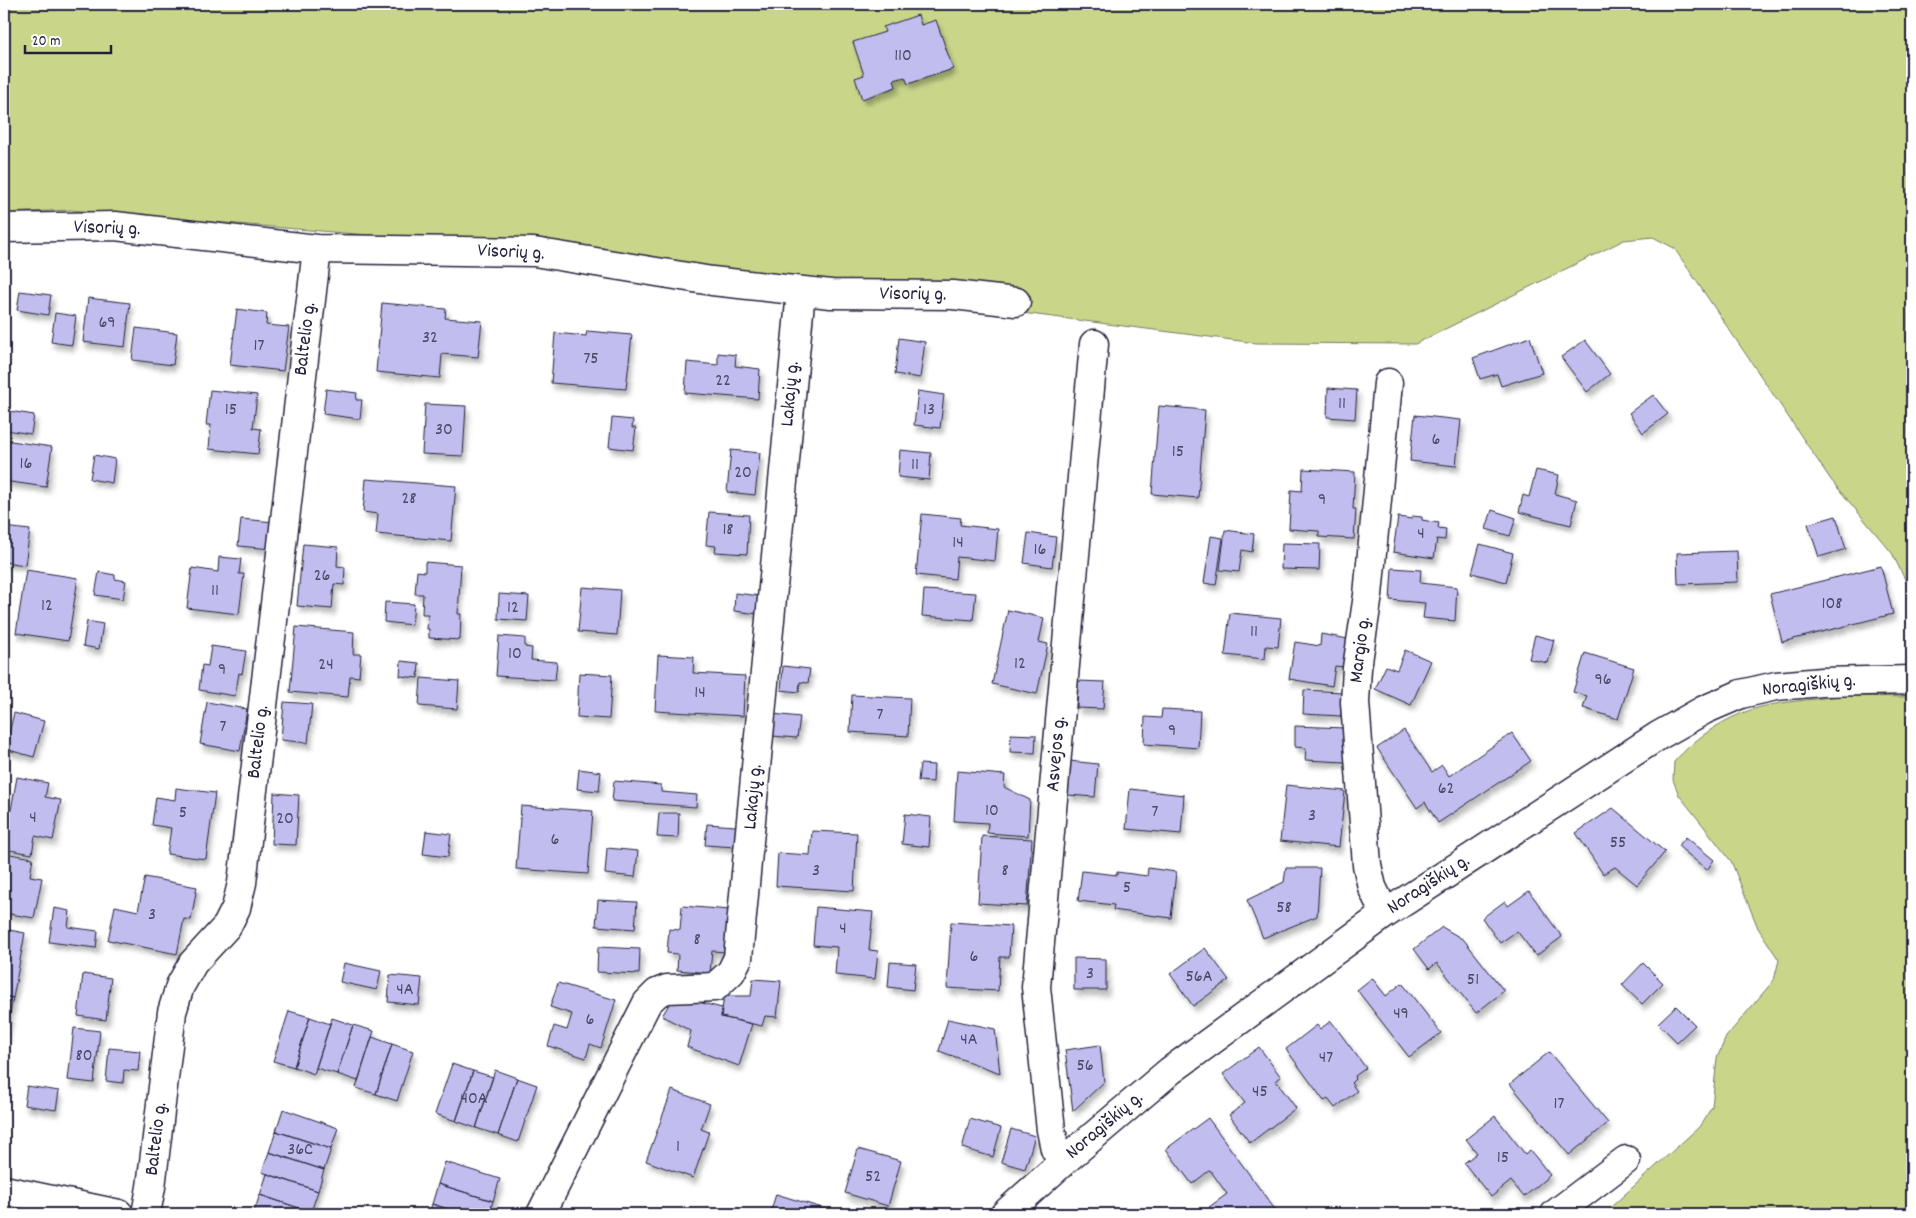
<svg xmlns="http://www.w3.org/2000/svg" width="1916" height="1218" font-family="Dekko,sans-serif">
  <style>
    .green { fill: #c9d68a; stroke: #767c62 }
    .building { fill: #c2bdef; stroke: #22223b; filter: url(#shadow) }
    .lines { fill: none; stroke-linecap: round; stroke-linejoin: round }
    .minor-casing { stroke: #22223b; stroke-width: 31 }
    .minor { stroke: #fff; stroke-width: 28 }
    .labels { text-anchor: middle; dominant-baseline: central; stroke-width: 4.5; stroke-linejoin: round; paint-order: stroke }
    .number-label { font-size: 18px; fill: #4a4968 }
    .street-label { font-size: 20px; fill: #22223b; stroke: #fff }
  </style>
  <defs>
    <filter id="shadow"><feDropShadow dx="3" dy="5.5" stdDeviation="2.5" flood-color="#0004"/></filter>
  </defs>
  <rect width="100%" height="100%" fill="#fff"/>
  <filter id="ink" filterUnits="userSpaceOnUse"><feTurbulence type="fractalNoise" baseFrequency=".02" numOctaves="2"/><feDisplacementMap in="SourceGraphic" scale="10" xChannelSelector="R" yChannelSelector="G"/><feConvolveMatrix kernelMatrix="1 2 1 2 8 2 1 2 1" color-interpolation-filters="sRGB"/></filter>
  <g filter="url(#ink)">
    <!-- green -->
    <path class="green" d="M4,4H1912V594L1892,553L1831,480L1674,248L1653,237L1624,240L1415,344L1256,343L499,246L71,210L4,213Z
      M1838,696L1912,697V1214H1608L1611,1207L1699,1127L1712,1107L1717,1058L1726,1037L1774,980L1779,960L1758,928L1731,861L1679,795L1673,780L1674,762C1696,737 1728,715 1761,707C1785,701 1813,700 1838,696Z"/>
    <!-- building -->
    <path class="building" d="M918,15L921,25L936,20L953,69L908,84L905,77L894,80L896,87L862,99L855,78L864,75L853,42L885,32L883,27Z
      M20,291L51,295L48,315L17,310Z
      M88,298L130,303L125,347L83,342Z
      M382,303L446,309L445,318L482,321L478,357L442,354L440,378L376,372Z
      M237,309L267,313L266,325L289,327L283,371L230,365Z
      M55,313L76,316L72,345L51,342Z
      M136,328L177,333L173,365L132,360Z
      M587,331L632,335L626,389L551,383L555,333L586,336Z
      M1530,337L1542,373L1501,386L1497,374L1480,379L1473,358Z
      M899,338L925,342L920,378L895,374Z
      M1585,340L1610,374L1587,392L1561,357Z
      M718,353L736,355L735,366L760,369L758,399L685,393L687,362L718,365Z
      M1328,388L1357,390L1355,419L1327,417Z
      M326,389L357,393L356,400H362L360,419L323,414Z
      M210,390L257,395L253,428L261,429L258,454L209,449L211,425H206Z
      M918,391L944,395L940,428L914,425Z
      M1653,395L1668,414L1643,433L1629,413Z
      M425,404L466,406L463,456L422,454Z
      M1159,406L1205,410L1198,498L1152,494Z
      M9,411L34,415L31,434L6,430Z
      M1415,415L1461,420L1456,466L1410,461Z
      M612,418L633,420L632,428H636L633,450L609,447Z
      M4,440L52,447L46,487L4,481Z
      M731,450L760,453L755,495L727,492Z
      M900,450L931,453L929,480L898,477Z
      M94,455L115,459L112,483L90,479Z
      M1303,469L1355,472L1353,509H1356L1354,539L1319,537V531L1289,529L1291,490L1302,491Z
      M1536,470L1559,475L1555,494L1577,500L1571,525L1519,512L1523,495L1529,497Z
      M366,479L456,486L451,541L376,534L378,514L363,512Z
      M1492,510L1516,518L1510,536L1486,529Z
      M709,512L749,515L747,554L715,552L716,546L706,545Z
      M922,514L961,518L960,525L998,529L995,561L957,557L955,579L916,575Z
      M1412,516L1422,517V520L1439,523L1438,528L1446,529L1445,540L1437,539L1434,558L1393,552L1398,517L1412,519Z
      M1836,516L1846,549L1819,557L1808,524Z
      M241,519L275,522L272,549L238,546Z
      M4,527L30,530L25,565L4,562Z
      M1225,530L1254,534L1252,552L1242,550L1239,572L1220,570Z
      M1028,533L1056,537L1052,567L1024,563Z
      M1211,536L1223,538L1216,585L1204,583Z
      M1282,543L1320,544L1319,570L1281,569Z
      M303,544L338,547L337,566L345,567L344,585L334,584L332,609L297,606Z
      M1480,544L1513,553L1506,582L1472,573Z
      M1737,551L1738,582L1678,584L1677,553Z
      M219,557L241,559L239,574H244L239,614L187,608L192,568L218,572Z
      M425,562L461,565L458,614H461L460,640L429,638V629H427L428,614H422L423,594H415L417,571L425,572Z
      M1881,566L1893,614L1782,642L1770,594Z
      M1392,568L1421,570L1420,583L1457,587L1455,621L1423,618L1425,603L1390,600Z
      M26,570L78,578L68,641L16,633Z
      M99,572L115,575V579L126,581L123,599L95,595Z
      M582,587L620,590L617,635L578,632Z
      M924,590L976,593L973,620L922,616Z
      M735,593L761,596L759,614L734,611Z
      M499,594L529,596L527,621L498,619Z
      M385,602L414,604L412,625L384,622Z
      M1008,610L1044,618L1039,642L1048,644L1037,694L992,684Z
      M1230,613L1281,618L1278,647L1266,646L1265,659L1225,655Z
      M87,621L103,624L99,649L83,646Z
      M296,627L354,632L353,654H361L359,677L350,676L348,697L290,692Z
      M1321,634L1348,639L1344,667L1335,666L1332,686L1289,679L1295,642L1320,646Z
      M1535,635L1554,640L1548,663L1529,659Z
      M499,636L525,638V647L532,648L531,660L557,662L555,680L496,676Z
      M211,646L246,651L242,674L239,673L235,696L199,690L202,665L208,666Z
      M1405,650L1431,661L1411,705L1375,689L1386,666L1397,670Z
      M1585,653L1634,668L1618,719L1583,708L1587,696L1573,692Z
      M658,655L694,657L693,673L745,676L743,716L655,711Z
      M401,661L419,663L418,678L400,676Z
      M783,666L810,669L808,683L800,682L799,692L781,690Z
      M579,673L612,675L609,719L577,717Z
      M421,678L459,681L457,709L419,706Z
      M1078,681L1105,682L1103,709L1077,708Z
      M1304,690L1343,692L1341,716L1303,714Z
      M852,695L910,698L908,736L850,732Z
      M207,702L247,709L240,751L200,744Z
      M284,702L312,704L308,743L281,740Z
      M1162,709L1200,711L1198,748L1144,744L1145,717L1161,718Z
      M14,713L44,721L34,757L5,749Z
      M773,714L800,717L797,738L772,736Z
      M1295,726L1346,728L1345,762L1305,760L1306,748L1295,747Z
      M1404,730L1432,772L1442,765L1449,776L1512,733L1531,761L1438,823L1425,802L1417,808L1377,748Z
      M1011,734L1036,735L1035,753L1010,752Z
      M1070,761L1098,764L1095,797L1068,795Z
      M920,764L934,765L933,782L918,781Z
      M579,769L601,772L599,791L577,789Z
      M957,771L1005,775L1004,787L1030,800L1028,836L987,833L988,823L954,821Z
      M17,777L48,783L45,797L61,800L53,840L35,836L32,854L4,849Z
      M614,781L661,785V792L697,795L696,807L612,801Z
      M1286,785L1345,791L1339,847L1280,841Z
      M176,788L215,793L206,859L167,854L171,828L152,825L156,797L175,800Z
      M1130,789L1184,795L1181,834L1126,829Z
      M274,793L299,795L296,845L272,844Z
      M521,806L593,811L588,874L516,869Z
      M1613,808L1665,852L1637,885L1615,867L1603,874L1576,833Z
      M659,813H679L678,838L657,837Z
      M905,814L931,817L929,847L902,844Z
      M707,824L736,826L735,847L705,845Z
      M426,831L451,834L448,857L423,854Z
      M812,831L857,833L854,891L776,886L778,853L810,855Z
      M982,836L1032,839L1027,906L978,903Z
      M1686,837L1714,860L1707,870L1678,846Z
      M607,848L638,851L635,877L605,874Z
      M4,853L33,858L30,876L42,878L34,918L4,913Z
      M1148,868L1176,872L1171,918L1113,910L1114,905L1078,901L1082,871L1117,875V872L1147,876Z
      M1286,868H1320L1317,916L1263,938L1247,900L1284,882Z
      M145,877L197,887L191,920L184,919L177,954L108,940L115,906L138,911Z
      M1529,891L1562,937L1536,956L1517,931L1500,943L1482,918L1505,901L1508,906Z
      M598,900L637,902L635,929L596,926Z
      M682,906L730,910L726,952L712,951L710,973L677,970L678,954L667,953L669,929L680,930Z
      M816,907L873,912L869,950L878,951L875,979L835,975L837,947L813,945Z
      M54,908L70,911L68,927L98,931L96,948L49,942Z
      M951,922L1011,926L1009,957H1000L998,991L947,988Z
      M1442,927L1464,940L1504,991L1476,1013L1437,963L1429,969L1414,949Z
      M4,929L25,933L13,998L4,996Z
      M598,947L640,949L639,974L597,972Z
      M1205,948L1229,980L1193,1006L1170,974Z
      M1074,958L1106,959V990H1074Z
      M890,962L916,964L913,990L888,987Z
      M344,963L381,971L377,990L340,982Z
      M1643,963L1663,983L1642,1004L1622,985Z
      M83,974L111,978L106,1020L78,1016Z
      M390,975L422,978L419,1005L388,1002Z
      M1372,978L1386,996L1402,983L1441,1033L1409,1057L1357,990Z
      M753,979L781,981L777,1017L765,1016L762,1026L721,1017L724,996H751Z
      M558,983L616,1000L601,1048L590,1044L586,1058L548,1046L554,1026L567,1030L572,1014L550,1007Z
      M4,996L13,998L4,1045Z
      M674,996L722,1008L721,1017L752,1024L739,1066L687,1047L691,1031L662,1016Z
      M1676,1006L1695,1025L1677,1042L1658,1023Z
      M289,1011L310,1017L294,1067L273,1061Z
      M310,1017L330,1024L314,1074L294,1067Z
      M332,1018L353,1025L337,1074L316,1068Z
      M948,1019L995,1029L1000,1073L939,1051Z
      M1331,1021L1366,1068L1355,1076L1356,1078L1351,1083L1357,1091L1335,1108L1328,1099L1324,1101L1286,1049L1317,1025L1320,1029Z
      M353,1025L374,1031L358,1081L337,1074Z
      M74,1028L100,1031L94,1083L68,1080Z
      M372,1037L392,1044L376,1094L356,1088Z
      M392,1044L413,1051L397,1101L376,1094Z
      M1100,1045L1104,1082L1073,1111L1065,1050Z
      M1259,1047L1281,1077L1276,1081L1296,1108L1250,1143L1229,1115L1245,1103L1223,1074Z
      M109,1048L140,1051L138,1071L124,1070L123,1083L106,1081Z
      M1549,1052L1608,1123L1569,1155L1510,1084Z
      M452,1064L473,1071L456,1121L435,1114Z
      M495,1070L517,1078L498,1135L476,1128Z
      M473,1071L493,1077L476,1128L456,1121Z
      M517,1078L537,1085L518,1142L498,1135Z
      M27,1086L59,1091L56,1110L24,1105Z
      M672,1090L710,1104L701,1129L709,1132L693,1178L646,1161Z
      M283,1109L338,1128L331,1149L276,1131Z
      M1495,1116L1525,1154L1530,1150L1550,1175L1524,1197L1511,1181L1491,1197L1464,1163L1477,1153L1466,1139Z
      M1208,1118L1276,1211L1271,1214H1215L1209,1207L1227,1194L1210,1170L1192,1184L1166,1149Z
      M970,1119L1001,1128L993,1157L962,1148Z
      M1011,1129L1035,1136L1025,1169L1001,1162Z
      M276,1131L331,1149L324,1170L269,1152Z
      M858,1149L901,1161L888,1206L845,1193Z
      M269,1152L324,1170L318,1191L262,1172Z
      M445,1162L500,1179L493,1201L438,1184Z
      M267,1174L318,1191L311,1212L260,1195Z
      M438,1184L493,1201L489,1214H464L432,1204Z
      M776,1194L842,1214H770Z
      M260,1195L311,1212L310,1214H253Z
      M432,1204L464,1214H429Z"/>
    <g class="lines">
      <!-- minor casing -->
      <g class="minor-casing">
        <path id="minor" d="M4,228L115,226L317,249L534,252L712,281L831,294L953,295L1016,302
          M1385,914L1372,887L1367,865L1355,702L1357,668L1368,595L1388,383
          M1064,1161L1055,1149L1051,1130L1036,987L1094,344
          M4,1190L119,1214
          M146,1214L151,1187L172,1012L180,986L193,963L227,926L236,908L242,883L317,249
          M541,1214L647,1003L657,993L667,989L715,987L731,972L738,958L801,291
          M1005,1214L1064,1161L1170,1071L1385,914L1658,736L1704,710L1741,694L1776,686L1822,682L1912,680
          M1555,1214L1626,1160"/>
      </g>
      <!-- minor -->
      <use href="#minor" class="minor"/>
    </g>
  </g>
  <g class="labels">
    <!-- number labels -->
    <g class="number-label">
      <text x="903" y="56">110</text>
      <text x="107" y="323">69</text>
      <text x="430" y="338">32</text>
      <text x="259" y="346">17</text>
      <text x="591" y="359">75</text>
      <text x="723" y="381">22</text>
      <text x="1342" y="404">11</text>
      <text x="231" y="410">15</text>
      <text x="929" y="410">13</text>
      <text x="444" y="430">30</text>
      <text x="1436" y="440">6</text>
      <text x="1178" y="452">15</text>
      <text x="26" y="464">16</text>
      <text x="915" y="465">11</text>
      <text x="743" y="473">20</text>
      <text x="409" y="499">28</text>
      <text x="1322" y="500">9</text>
      <text x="728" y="530">18</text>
      <text x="1421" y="534">4</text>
      <text x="958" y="543">14</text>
      <text x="1040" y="550">16</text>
      <text x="322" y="576">26</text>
      <text x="215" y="591">11</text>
      <text x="1832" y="604">108</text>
      <text x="47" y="606">12</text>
      <text x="513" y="608">12</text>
      <text x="1254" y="632">11</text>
      <text x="515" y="654">10</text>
      <text x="1020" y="664">12</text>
      <text x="326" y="665">24</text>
      <text x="222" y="670">9</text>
      <text x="1603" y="680">96</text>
      <text x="700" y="693">14</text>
      <text x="880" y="715">7</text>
      <text x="223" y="727">7</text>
      <text x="1172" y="731">9</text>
      <text x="1446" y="789">62</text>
      <text x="992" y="811">10</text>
      <text x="1155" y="812">7</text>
      <text x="183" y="813">5</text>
      <text x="1312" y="816">3</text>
      <text x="33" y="818">4</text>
      <text x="285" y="819">20</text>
      <text x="555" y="840">6</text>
      <text x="1618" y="843">55</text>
      <text x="816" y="871">3</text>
      <text x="1005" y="871">8</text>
      <text x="1127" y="888">5</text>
      <text x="1284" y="908">58</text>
      <text x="152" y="915">3</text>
      <text x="843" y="929">4</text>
      <text x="697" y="940">8</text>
      <text x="974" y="957">6</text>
      <text x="1090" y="974">3</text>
      <text x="1199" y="977">56A</text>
      <text x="1473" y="980">51</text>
      <text x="405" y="990">4A</text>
      <text x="1401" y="1014">49</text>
      <text x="590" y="1020">6</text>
      <text x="969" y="1040">4A</text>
      <text x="84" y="1056">80</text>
      <text x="1326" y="1058">47</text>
      <text x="1085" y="1066">56</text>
      <text x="1260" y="1092">45</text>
      <text x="474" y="1099">40A</text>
      <text x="1559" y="1104">17</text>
      <text x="678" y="1147">1</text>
      <text x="300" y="1150">36C</text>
      <text x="1503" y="1158">15</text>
      <text x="873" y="1177">52</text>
    </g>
    <!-- street labels -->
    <g class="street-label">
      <text transform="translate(107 229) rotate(2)">Visorių g.</text>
      <text transform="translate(511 253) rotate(3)">Visorių g.</text>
      <text transform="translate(913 295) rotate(1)">Visorių g.</text>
      <text transform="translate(306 339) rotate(-83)">Baltelio g.</text>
      <text transform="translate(791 394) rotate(-85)">Lakajų g.</text>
      <text transform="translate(1361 650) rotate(-83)">Margio g.</text>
      <text transform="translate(1809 686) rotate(-6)">Noragiškių g.</text>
      <text transform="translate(259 742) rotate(-83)">Baltelio g.</text>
      <text transform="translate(1057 754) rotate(-85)">Asvejos g.</text>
      <text transform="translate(754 797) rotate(-85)">Lakajų g.</text>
      <text transform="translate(1429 885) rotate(-33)">Noragiškių g.</text>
      <text transform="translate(1105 1126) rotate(-40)">Noragiškių g.</text>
      <text transform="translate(157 1139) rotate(-83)">Baltelio g.</text>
    </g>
  </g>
  <!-- margin -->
  <rect width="1916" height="1218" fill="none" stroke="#fff" stroke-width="20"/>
  <rect x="10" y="10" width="1896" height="1198" fill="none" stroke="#22223b" stroke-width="2" filter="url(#ink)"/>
  <!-- scale -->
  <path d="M25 45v8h86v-8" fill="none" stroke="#22223b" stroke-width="2.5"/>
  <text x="32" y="45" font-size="15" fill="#22223b" stroke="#ffffff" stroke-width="4" paint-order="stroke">20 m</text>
</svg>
